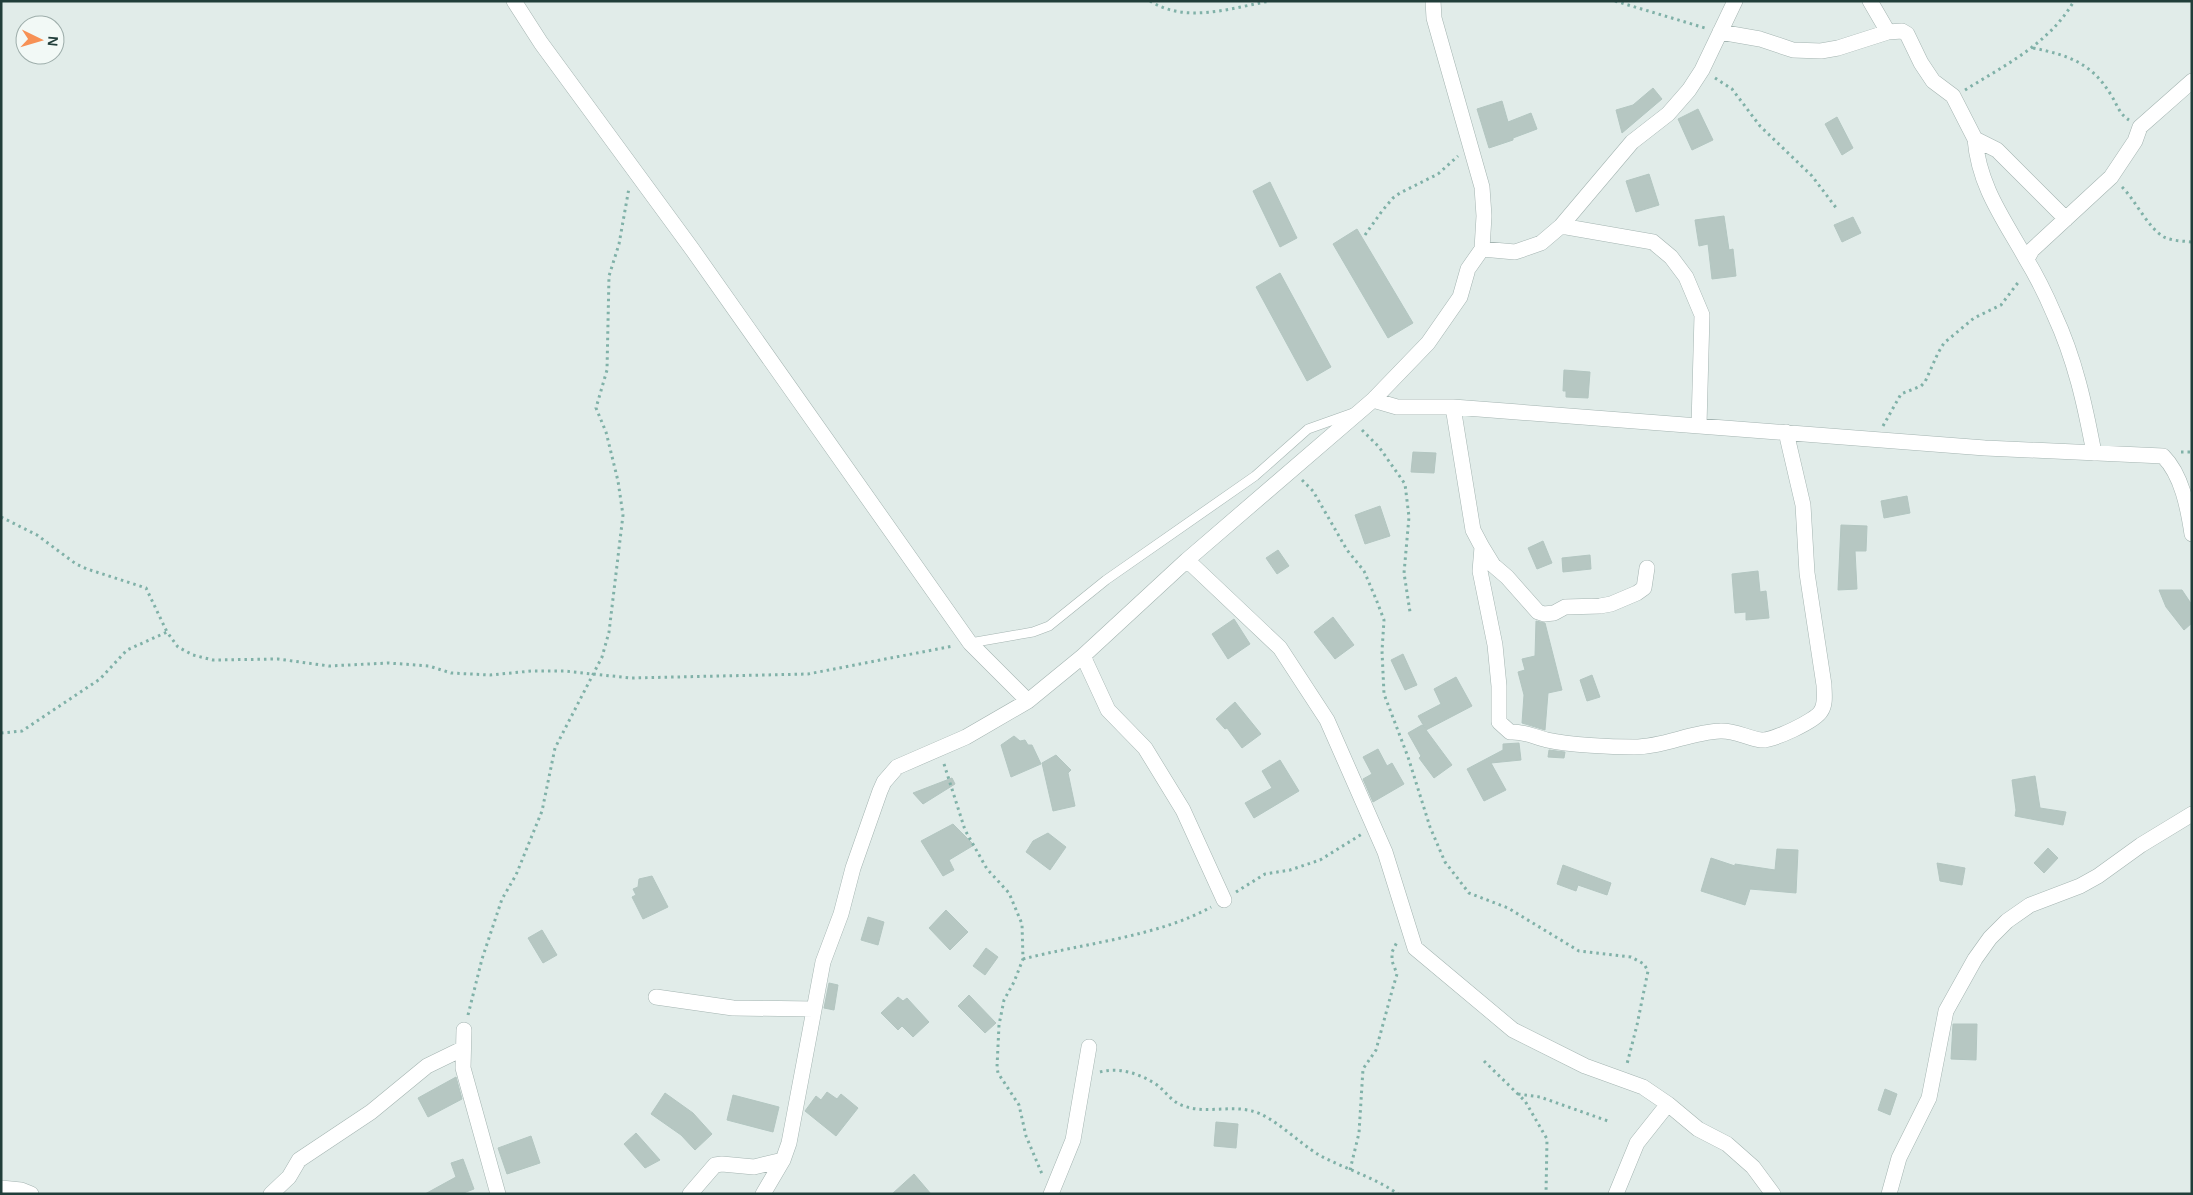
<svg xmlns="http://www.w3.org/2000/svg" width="2193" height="1195" font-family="Helvetica,sans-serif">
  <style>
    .building { fill: #b6c7c2; stroke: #b3c6c1 }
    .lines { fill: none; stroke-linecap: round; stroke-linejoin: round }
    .lane-casing { stroke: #a4b4b1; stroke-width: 10 }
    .street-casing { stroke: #a4b4b1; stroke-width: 16 }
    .path { stroke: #80b1a8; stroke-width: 3; stroke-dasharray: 2.5 4; stroke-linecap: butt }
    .lane { stroke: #fff; stroke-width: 9 }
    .street { stroke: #fff; stroke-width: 15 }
  </style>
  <rect width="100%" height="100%" fill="#e1ece9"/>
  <!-- building -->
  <path class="building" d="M1653,88L1662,99L1622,133L1616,110L1633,105Z
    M1502,101L1508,122L1531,113L1537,129L1513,138V140L1489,148L1477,109Z
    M1698,109L1713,140L1692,150L1678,119Z
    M1837,117L1853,148L1842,155L1825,124Z
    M1649,174L1659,205L1636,212L1626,181Z
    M1270,182L1297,238L1280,247L1253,191Z
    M1724,216L1729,250L1733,249L1736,276L1712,279L1708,244L1699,246L1695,220Z
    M1853,217L1861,233L1842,242L1834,225Z
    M1357,229L1413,323L1388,338L1333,244Z
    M1280,273L1331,367L1307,381L1256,287Z
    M1564,370L1590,372L1588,398L1566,397V391H1563Z
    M1413,452L1436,453L1434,473L1411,472Z
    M1907,496L1910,513L1884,518L1881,501Z
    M1380,506L1390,536L1365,544L1355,515Z
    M1841,525L1867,526L1866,551H1855L1857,589L1838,590Z
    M1543,541L1552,563L1537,569L1528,548Z
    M1278,550L1289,566L1277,574L1266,558Z
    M1590,555L1591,569L1563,572L1562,558Z
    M1758,571L1760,592L1766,591L1769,618L1746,620V612L1735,613L1732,574Z
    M2159,590H2182L2192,605V623L2184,630L2166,607Z
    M1333,617L1354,645L1335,659L1314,632Z
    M1234,619L1250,644L1228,659L1212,634Z
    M1536,621L1545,623L1562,690L1548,693L1545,730L1522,723L1524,695L1518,672L1525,670L1522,659L1535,656Z
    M1403,654L1417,685L1405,690L1391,660Z
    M1592,675L1600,697L1587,701L1580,680Z
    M1456,677L1472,706L1426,730L1452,765L1434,778L1419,758L1421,756L1408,733L1422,725L1425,728L1418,716L1441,704L1434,689Z
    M1235,702L1261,734L1242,748L1227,728L1225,729L1216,719Z
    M1014,736L1020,741L1025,740L1028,745H1032L1041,764L1011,777L1001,745Z
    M1519,743L1521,760L1491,763L1506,790L1484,801L1467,769L1503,750V744Z
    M1378,749L1387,766L1392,763L1404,784L1373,802L1363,779L1372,774L1363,757Z
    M1549,750L1565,752L1564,758L1548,757Z
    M1056,755L1071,770L1068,773L1075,806L1053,811L1042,763Z
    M1280,760L1299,791L1254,818L1245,803L1272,788L1262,771Z
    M2035,776L2040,808L2066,812L2063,825L2015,816L2016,810L2012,780Z
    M952,778L955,784L923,804L913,793Z
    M953,824L974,845L949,860L954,870L943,876L921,841Z
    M1048,833L1066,847L1050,870L1026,852L1033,841Z
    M2048,848L2058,858L2044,873L2034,863Z
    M1777,849L1798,850L1796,893L1750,889L1745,905L1701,891L1711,858L1735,866V864L1775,870Z
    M1937,863L1965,868L1962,885L1940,881Z
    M1563,865L1611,883L1607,895L1578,885L1576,891L1557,884Z
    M652,876L668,907L643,919L632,897L636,895L633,889L638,887L639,879Z
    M946,910L968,932L950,950L929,928Z
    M868,917L884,922L878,945L861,940Z
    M542,930L557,955L543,963L528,938Z
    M986,948L998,957L985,975L973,966Z
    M829,983L838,985L834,1010L824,1008Z
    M969,995L996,1023L985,1033L958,1006Z
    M898,997L903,1001L907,998L929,1022L913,1037L902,1026L898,1030L881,1013Z
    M1953,1024H1977L1976,1060L1951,1059Z
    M456,1077L462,1099L428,1117L418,1098Z
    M1885,1089L1897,1094L1890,1115L1878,1110Z
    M827,1092L837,1099L841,1094L858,1108L836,1136L805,1111L816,1096L821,1100Z
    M665,1093L693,1113L712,1134L695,1150L681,1135L651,1114Z
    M733,1095L779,1107L773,1132L727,1120Z
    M1216,1122L1238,1124L1236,1148L1214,1146Z
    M636,1133L660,1160L645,1168L624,1144Z
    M531,1136L540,1163L507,1174L498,1148Z
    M463,1159L474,1189L461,1194H425L456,1177L451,1163Z
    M914,1174L931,1194H892Z"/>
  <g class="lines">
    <!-- lane casing -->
    <g class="lane-casing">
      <path id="lane" d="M970,643L1033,632L1049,626L1106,580L1255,476L1308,429L1353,413"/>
    </g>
    <!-- street casing -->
    <g class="street-casing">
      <path id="street" d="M514,1L541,43L692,249L970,643L1028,701
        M1870,1L1888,32
        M1720,32L1760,39L1793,50L1821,51L1838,48L1888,32L1902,31L1907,34L1921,63L1933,81L1953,96L1975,139L1997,150L2066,219
        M1975,139C1979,186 2003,218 2025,257C2036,275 2046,295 2054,314C2075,359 2085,405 2094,453
        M1561,226L1653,242L1671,257L1686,277L1702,315L1699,425
        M1482,249L1515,252L1541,243L1561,226L1632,142L1668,114L1689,90L1702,70L1735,1
        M2027,259L2032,250L2111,177L2135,141L2140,127L2192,81
        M1373,400L1397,407H1453L1985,448L2163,456C2182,475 2188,508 2192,534
        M1453,407L1473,530L1482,547L1480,571L1495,645L1499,686V722L1510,732C1524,731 1534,737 1547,740C1570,745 1611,747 1634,747C1664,747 1691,732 1720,731C1735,730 1746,738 1761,740C1772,741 1816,721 1821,711C1826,704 1824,693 1824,685L1807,573L1803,505L1786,432
        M1482,547L1493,565L1507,577L1538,612L1544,614L1554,613L1565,607L1600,606L1611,604L1637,593L1644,588L1647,568
        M1187,560L1280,648L1327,720L1385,852L1415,948L1513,1030L1585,1066L1643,1087L1668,1104L1698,1129L1727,1144L1753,1167L1773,1194
        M1083,656L1108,710L1145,748L1183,810L1224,900
        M656,997L733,1008L814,1009
        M464,1030L463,1068L498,1194
        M1,1188L21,1190L31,1194
        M271,1194L289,1177L299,1160L371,1112L427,1066L462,1049
        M690,1194L715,1165L722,1164L754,1167L783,1160
        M763,1194L783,1160L789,1143L823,962L841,914L853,868L880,791L884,782L897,767L966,737L1028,701L1083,656L1187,560L1373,400L1428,343L1460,297L1468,269L1482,249L1484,216L1482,187L1434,18L1433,1
        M1051,1194L1073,1140L1089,1047
        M1616,1194L1637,1143L1668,1104
        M1889,1194L1899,1158L1929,1098L1946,1011L1975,959L1990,938L2007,921L2030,905L2080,886L2098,876L2141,845L2192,814"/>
    </g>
    <!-- path -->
    <path class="path" d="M1150,1C1186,24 1231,8 1270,1
      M1615,1L1705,28
      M2033,48C2068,55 2092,63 2111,95C2117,104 2119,114 2129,120
      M1715,78L1732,89L1760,126L1812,176L1837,209
      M1965,90C2005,65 2049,44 2074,1
      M2122,187C2136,201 2148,228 2164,237C2172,241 2183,241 2192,242
      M1365,235L1382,211L1393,198L1400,193L1438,174L1458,156
      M1883,426L1901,394L1921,386L1925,382L1938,353L1944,343L1974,318L2001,305L2020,280
      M1362,430L1379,447L1405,484L1409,517L1404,573L1410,612
      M2181,452H2192
      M1302,480L1313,491L1347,550L1364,571L1376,599L1384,620L1382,651L1384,694L1408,757L1430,827L1445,862L1469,893L1508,908L1579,951L1631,957L1644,964L1648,971L1637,1025L1627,1064
      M1,517L37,535L76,564L87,569L146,588L167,632
      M1,733L22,731L100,679L127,650L167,632L178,647L193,655L213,660L278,659L329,666L388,663L429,666L451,673L490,675L531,671H564L631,678L808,674L953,646
      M944,764L965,830L987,869L1009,893L1022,924L1023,959L1014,982L1004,1000L999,1025L997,1067L998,1073L1019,1105L1026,1136L1042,1174
      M1236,892L1265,874L1290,870L1320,860L1362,834
      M1023,959C1081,944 1160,936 1211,907
      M468,1015L482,959L502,899L516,875L542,811L555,748L602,657L609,632L623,515L618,481L606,432L596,408L607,370L609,276L619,244L629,188
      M1484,1061L1525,1101L1547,1139L1546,1194
      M1100,1072C1118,1067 1138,1073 1154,1083C1166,1090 1169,1101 1184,1106C1205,1114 1230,1105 1252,1111C1273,1116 1299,1143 1319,1155C1345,1169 1374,1177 1398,1194
      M1518,1094L1540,1097L1608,1121
      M1350,1170L1359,1133L1363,1069L1376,1050L1392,991L1397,974L1392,961V952L1397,942"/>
    <!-- lane -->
    <use href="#lane" class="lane"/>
    <!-- street -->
    <use href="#street" class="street"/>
  </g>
  <!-- border -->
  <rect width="2193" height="1195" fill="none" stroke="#213e3a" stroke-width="5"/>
  <!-- north arrow -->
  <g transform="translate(40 40) rotate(95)"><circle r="24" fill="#f2f9f6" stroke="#9eaeab"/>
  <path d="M0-4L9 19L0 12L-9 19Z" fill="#f79155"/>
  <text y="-8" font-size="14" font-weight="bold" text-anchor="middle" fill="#213e3a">N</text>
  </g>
</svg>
